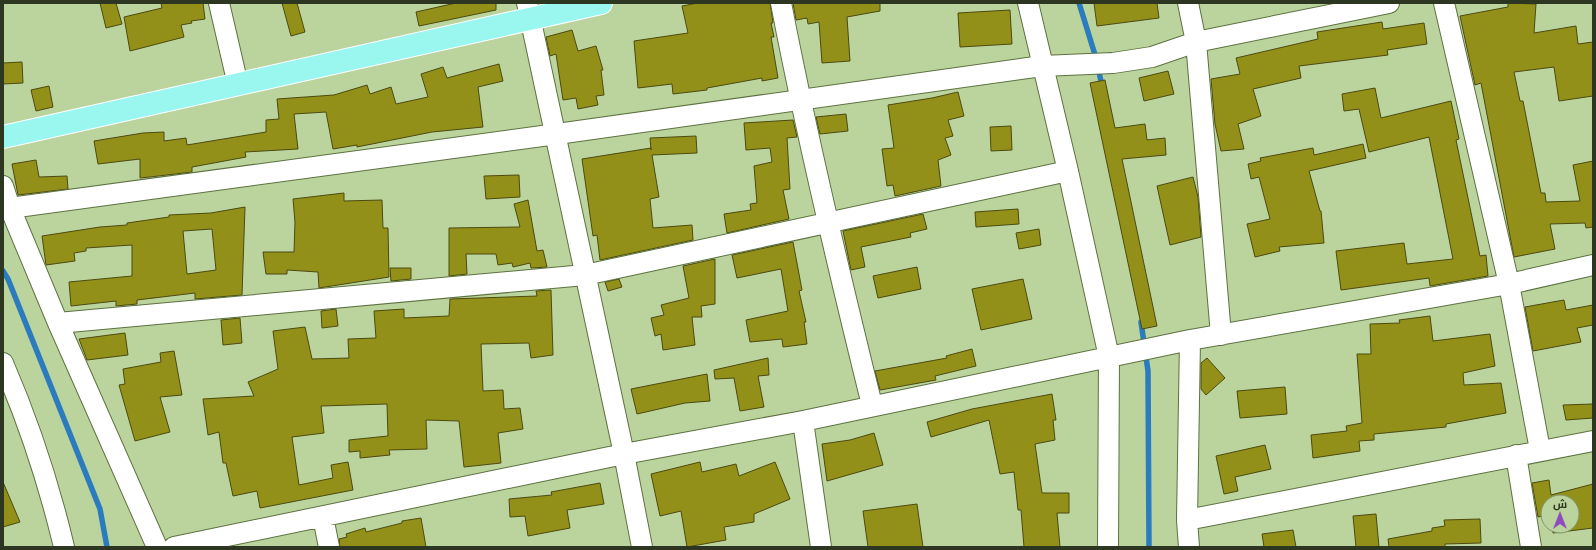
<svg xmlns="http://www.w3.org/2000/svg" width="1596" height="550" font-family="Signika,Cairo,sans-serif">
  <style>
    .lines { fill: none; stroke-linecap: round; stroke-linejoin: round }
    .stream { stroke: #2a7cbf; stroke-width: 5.5 }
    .building { fill: #93901a; stroke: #4b4a0f; fill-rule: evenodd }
    .minor-casing { stroke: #5d7241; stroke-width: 22 }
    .major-casing { stroke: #fff; stroke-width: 24 }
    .minor { stroke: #fff; stroke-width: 20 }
    .major { stroke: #9af7f0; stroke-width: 22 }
  </style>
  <rect width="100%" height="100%" fill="#bbd39d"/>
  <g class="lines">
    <!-- stream -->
    <path class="stream" d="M1079,3L1096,58L1102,86
      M3,271L8,279L100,509L107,547
      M1141,322L1148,371L1149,547"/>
  </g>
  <!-- building -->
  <path class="building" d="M100,3H116L122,24L106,28Z
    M161,3H203L205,19L191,21L192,23L181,25L184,37L130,51L124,17L162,8Z
    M282,3H297L305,32L291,36Z
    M456,3H496V10L419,26L416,12Z
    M698,3H770L773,23H771L774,37H771L778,78L762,81V78L707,88V90L673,94L672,84L638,88L634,41L688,33L682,6Z
    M793,3H880V11L847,17L850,61L822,63L819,22L808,24L807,18L796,20Z
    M1094,3H1157L1159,18L1097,26Z
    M1508,3L1536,4L1534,33L1576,26L1578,44L1593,42V96L1559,101L1554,67L1514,72L1520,101H1523L1541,193H1545L1546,202L1580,201L1573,165L1593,161V227L1586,228L1585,223L1550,224L1555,249L1514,257L1481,83L1475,85L1460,16L1508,7Z
    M1010,10L1012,44L960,47L958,13Z
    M1382,22L1383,29L1424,23L1427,44L1387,50L1388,55L1299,66L1301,78L1253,89L1261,116L1238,124L1244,149L1221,151L1215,124L1211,79L1240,74L1236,58L1318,39L1317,32Z
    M572,30L578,51L596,46L603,70H601L604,95L596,96L598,105L578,109L576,98L563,100L556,54L550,56L546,37Z
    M22,62L23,83L3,84V63Z
    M499,64L503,81L478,87L483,127L432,132L357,147V145L333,149L326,112L294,114L298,149L245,152L246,157L192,167V172L150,177L140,178V159L98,164L94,141L143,133L164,132V141L186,138L187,145L266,132V120L279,119L277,99L334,95L367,85L370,94L391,87L396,104L428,97L421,74L443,67L447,78Z
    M1168,71L1174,94L1144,101L1139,78Z
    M1105,80L1115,128L1145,124L1147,140L1165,138L1166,155L1122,159L1157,326L1142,329L1090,83Z
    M49,86L53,107L36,111L31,90Z
    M1375,88L1381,118L1451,101L1459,139L1456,140L1480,256L1486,255L1488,276L1430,286L1429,278L1341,290L1336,251L1404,243L1407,264L1453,259L1429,137L1369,152L1359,109L1344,111L1342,94Z
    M958,92L964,116L948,120L953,136L945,138L951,155L938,160L941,186L895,196L893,185L887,186L882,149L894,148L888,105L932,98Z
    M846,114L848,131L820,134L816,117Z
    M793,120L797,137L787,138L790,189L783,190L789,219L727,233L724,214L751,210L750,204L757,203L754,166L772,162L770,148L746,150L744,123Z
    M1011,126L1012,150L991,151L990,127Z
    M696,136L697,153L652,155L659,197L650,199L653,228L692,225L693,240L600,260L597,235L593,236L582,159L651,148V150L650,138Z
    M1363,144L1366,158L1309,171L1320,211H1321L1324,243L1279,247L1280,251L1255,257L1247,224L1270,219L1259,177L1251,179L1248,164L1261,161L1260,158L1313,148L1314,155Z
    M36,160L39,177L67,176L68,189L18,195L12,164Z
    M519,175L520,197L486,199L484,176Z
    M1193,177L1198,197L1201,237L1170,245L1157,186Z
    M344,193V201L382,200L383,228H388L389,277L319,288L318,272L287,270V274H266L263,252H294L295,222L293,199Z
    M528,200L537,251L543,250L547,267L531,268L530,263L513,267L512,263L498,265L496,254H466L467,274L449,276V228L520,227L514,204Z
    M245,207L242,295L195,299V293L137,300V304L116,306V301L71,306L69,282L132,276V245L86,248V251L74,253L75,261L46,265L42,236L100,227L127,225V223L169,217V215L211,213ZM212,229L216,270L187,274L183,231Z
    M1018,209L1019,224L976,227L975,212Z
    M923,214L927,229L910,233L911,237L861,247L865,267L851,270L843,231Z
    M1039,229L1041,245L1019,249L1016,233Z
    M793,242L802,290L799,291L806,322H804L807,344L783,347L782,339L750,342L746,320L788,311L781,269L737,278L732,255Z
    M715,259V304L701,306L702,317H692L695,345L663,350L661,334L655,336L651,318L664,315L661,305L689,298L683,266Z
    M917,267L921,289L878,298L873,276Z
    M390,268H411V279L391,281Z
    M619,279L622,287L608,291L605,282Z
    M1023,279L1032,319L981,330L972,289Z
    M551,290L553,355L531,358L529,343L481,344L483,391L503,390L504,409L520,408L523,429L498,433L501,463L464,467L459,421L426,420L427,449L389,450L390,455L360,458V451L349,452V440L388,436L387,404L321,406L324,433L292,437L299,485L333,478L331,465L348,462L353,490L260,508L257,491L233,496L226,463H223L219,432L208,435L203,399L254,396L248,382L278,369L273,331L305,327L312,359L349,358L348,339L376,338L374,311L404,309V318L449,316L450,299L537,296L536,291Z
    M1564,300L1566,310L1593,305V325L1577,328L1581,342L1533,351L1525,307Z
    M336,309L338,326L322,328L321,311Z
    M1430,316L1433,341L1490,334L1495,366L1463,373L1464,385L1501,383L1506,413L1446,424V427L1374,434V440L1359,441L1360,451L1313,458L1311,435L1347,431L1346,426L1362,423L1357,354H1371L1370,324L1400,323L1399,320Z
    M240,318L242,343L223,345L221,320Z
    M125,333L128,355L87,360L79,339Z
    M972,349L976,366L935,376L936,380L880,390L875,371L947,358L946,356Z
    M174,351L182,395L160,397L170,432L135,441L119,385L125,384L123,369L161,362L160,353Z
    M768,358L769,375L758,376L764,407L740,411L734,378L715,379L714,370Z
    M1207,358L1225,378L1206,395L1201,389V363Z
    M707,374L710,401L685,403L637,414L631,389Z
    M1285,387L1287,414L1240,418L1237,391Z
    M1052,394L1056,420H1053L1055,440L1035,444L1042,493H1069V513H1057L1060,547H1024L1021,510H1018L1014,472L1000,474L989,420L931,437L927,422L972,409Z
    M1593,404V418L1566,420L1563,405Z
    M874,433L883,465L827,481L822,444L850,440Z
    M1265,445L1271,469L1235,477L1238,491L1224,494L1216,456Z
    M700,462L702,472L736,464L739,476L775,462L790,499L754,514V522L724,527L726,540L687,547L681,511L660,516L651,474Z
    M1549,480L1551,495L1593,484V528L1553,533L1552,526H1572V502H1548V519L1543,521L1542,516L1538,517L1532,483Z
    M3,482L20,522L3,527Z
    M600,483L604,504L567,510L570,528L528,536L525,516L510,517L509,499L552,495L551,492Z
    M917,504L923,547H868L863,511Z
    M1376,514L1379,547H1356L1353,516Z
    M421,518L426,547H340L339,539L347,537L346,534L365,528L366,532L402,523V521Z
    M1480,519L1481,543L1445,544V547H1389L1388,539L1432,531V528L1445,526L1444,520Z
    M1293,530L1296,547H1264L1262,534Z"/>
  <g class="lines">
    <!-- minor casing -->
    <g class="minor-casing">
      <path id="minor" d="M219,3L238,85
        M527,3L624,454L642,547
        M781,3C807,138 839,272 872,405
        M1028,3L1068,171L1109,357L1108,547
        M1188,3L1196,42L1221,335
        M1444,3L1509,284L1540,450
        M3,186L10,208L58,323L157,547
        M10,208L557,134L1042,66L1113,63L1152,57L1196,42L1389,3
        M58,323L585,275L1068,171
        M3,363C29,423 49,484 64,547
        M803,421L821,547
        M1516,455L1531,547
        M323,517L329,547
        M1187,520L1593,441
        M174,547L624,454L803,421L1190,340L1509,284L1593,265
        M1189,547L1187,520L1190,340"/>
    </g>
    <!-- major casing -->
    <g class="major-casing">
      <path id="major" d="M3,137L601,3"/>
    </g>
    <!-- minor -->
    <use href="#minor" class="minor"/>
    <!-- major -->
    <use href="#major" class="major"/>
  </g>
  <!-- border -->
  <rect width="1596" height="550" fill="none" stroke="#2d3621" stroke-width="8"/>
  <!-- north arrow -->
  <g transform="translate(1560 514)"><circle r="19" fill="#bbd39d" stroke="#82946b"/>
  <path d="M0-3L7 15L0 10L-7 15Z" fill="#8e4cc0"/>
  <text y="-6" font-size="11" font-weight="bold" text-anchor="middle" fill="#2d3621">ش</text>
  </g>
</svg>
